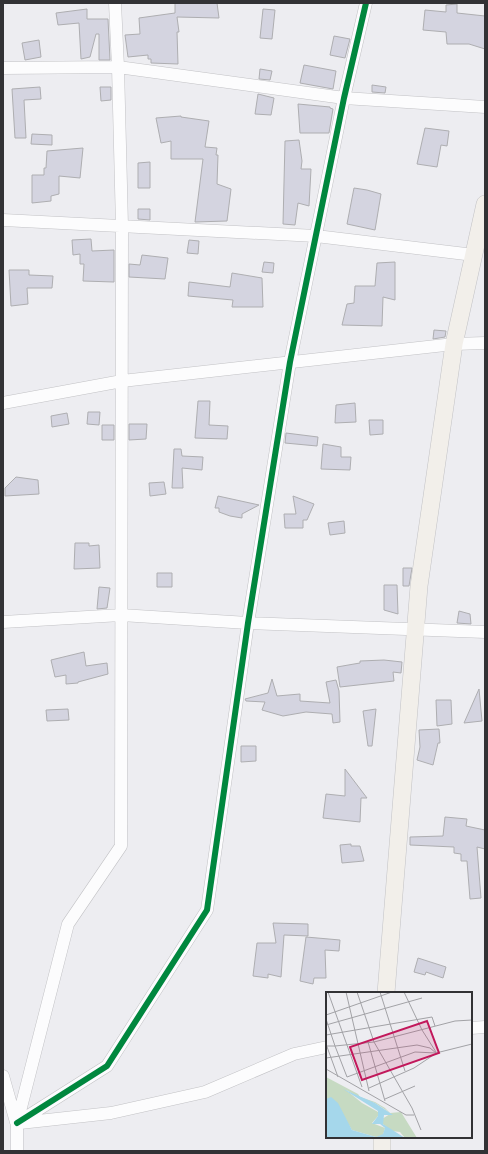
<svg xmlns="http://www.w3.org/2000/svg" width="488" height="1154" font-family="Mulish,sans-serif">
  <style>
    .building { fill: #d4d4e0; stroke: #aeaeb1 }
    .lines { fill: none; stroke-linecap: round; stroke-linejoin: round }
    .minor-casing { stroke: #c2c2c5; stroke-width: 13 }
    .secondary-casing { stroke: #c2c2c5; stroke-width: 18 }
    .minor { stroke: #fcfcfd; stroke-width: 12 }
    .secondary { stroke: #f2efea; stroke-width: 17 }
    .cycleway-casing { stroke: #fafaff; stroke-width: 8 }
    .cycleway { stroke: #00873e; stroke-width: 6 }
    .inset-road { fill: none; stroke: #a2a2a6; stroke-width: 1 }
    .view { fill: #c2185b; fill-opacity: 0.15; stroke: #c2185b; stroke-width: 2 }
    .inset-edge { fill: none; stroke: #323235; stroke-width: 2 }
  </style>
  <rect width="100%" height="100%" fill="#ededf1"/>
  <!-- building -->
  <path class="building" d="M175,3H217L219,18L177,17L179,32H177L178,64L151,63V59H148V55L128,57L125,35L140,34L139,18L175,13Z
    M457,4V13L485,16V49L469,44H447L446,32L423,30L425,10L446,12V5Z
    M87,9V19H108L110,60H99V34H96L90,57L81,59L79,23L58,25L56,13Z
    M263,9L275,10L272,39L260,38Z
    M334,36L350,39L345,58L330,55Z
    M39,40L41,57L25,60L22,43Z
    M304,65L336,71L333,89L300,83Z
    M260,69L272,71L270,80L259,79Z
    M372,85L386,87L385,93L372,92Z
    M40,87L41,99L24,100L26,138H15L12,89Z
    M100,87H111V100L101,101Z
    M258,94L274,98L271,115L255,114Z
    M298,104L330,107V108L333,109L329,133H300Z
    M181,116V117L209,121L205,147L217,148L216,155H218L217,184L231,189L227,221L195,222L203,159H171V141L161,143L156,118Z
    M425,128L449,131L447,146L441,145L437,167L417,164Z
    M32,134L52,135V145L31,144Z
    M299,140L302,161L301,169H311L309,206L298,203L295,225L283,224L285,141Z
    M83,148L80,178L59,176V194L51,196V201L32,203V175H44V168H46L47,151Z
    M150,162V188H138V163Z
    M354,188L367,190L381,194L375,230L347,224Z
    M138,209H150V220L138,219Z
    M91,239L92,251L114,250V282L83,281L84,264H80V254L73,255L72,240Z
    M189,240L199,241L198,254L187,253Z
    M142,255L168,258L165,279L129,277V264L140,265Z
    M264,262L274,263L273,273L262,272Z
    M395,262V300L383,297L382,326L342,325L347,304L354,303L355,286H375L377,263Z
    M9,270H29V275L53,276L52,288H27L28,304L11,306Z
    M232,273L262,278L263,307H232L233,300L188,296L189,282L230,287Z
    M434,330L446,331L445,337L433,339Z
    M198,401H210L209,425L228,426L227,439L195,438Z
    M355,403L356,422L335,423L336,405Z
    M88,412H100L99,425L87,424Z
    M67,413L69,424L52,427L51,416Z
    M369,420H383V434L370,435Z
    M129,424H147L146,439L129,440Z
    M102,425H114V440H102Z
    M286,433L318,437L317,446L285,443Z
    M323,444L341,447V457H351L350,470L321,469Z
    M174,449H181L182,456L203,457L202,470L182,468L183,488H172Z
    M16,477L38,480L39,494L5,496V488Z
    M164,482L166,494L150,496L149,483Z
    M218,496L259,505L242,514V518L230,516L219,512V508H215Z
    M293,496L314,504L307,520H303V528H285L284,514H296Z
    M344,521L345,533L330,535L328,523Z
    M75,543H89V546L99,545L100,568L74,569Z
    M403,568H412L409,586H403Z
    M157,573H172V587H157Z
    M384,585H397L398,614L384,610Z
    M99,587L110,588L107,608L97,609Z
    M459,611L470,614L471,624L457,623Z
    M84,652L86,666L107,663L108,674L78,682V683L66,684V675L55,677L51,660Z
    M384,660L402,662L401,673L393,672L394,681L340,687L337,667L354,664L360,663V661Z
    M272,679L277,696L300,694V701L330,703L326,682L336,680L339,691L340,722L333,723L332,714L306,712L283,716L262,710L265,702L246,701L245,699L268,693Z
    M479,689L482,721L464,723Z
    M436,700H451L452,724L437,726Z
    M68,709L69,720L47,721L46,710Z
    M376,709L372,746H368L363,711Z
    M439,729L440,743H438L433,765L417,760L420,747L419,730Z
    M241,746H256V761L241,762Z
    M345,769L367,798H361L360,822L323,818L326,794L345,796Z
    M445,817L467,819L466,826L485,830V849L477,847L481,898L470,899L467,861H461V854L454,853V847L410,845V837L443,836Z
    M351,844V846H360L364,861L342,863L340,845Z
    M273,923L308,924V936L284,935L281,977L268,974V978L253,976L257,943H276Z
    M306,937L340,940L339,951L325,950L326,978H314L313,984L300,981Z
    M418,958L446,967L443,978L426,972L425,975L414,972Z"/>
  <g class="lines">
    <!-- minor casing -->
    <g class="minor-casing">
      <path id="minor" d="M3,68L118,67L344,98L485,107
        M3,220L316,236L474,255
        M3,403L122,381L454,344L485,343
        M3,622L121,615L248,623L485,632
        M471,1028L485,1027
        M3,1076L16,1122
        M17,1123L107,1066L207,910L248,623L290,362L344,98L366,3
        M20,1123L111,1113L205,1092L294,1054L327,1047
        M17,1151V1123L68,924L121,846L122,226L118,67L115,3"/>
    </g>
    <!-- secondary casing -->
    <g class="secondary-casing">
      <path id="secondary" d="M386,993L419,586L454,344L485,204
        M382,1151V1137"/>
    </g>
    <!-- minor -->
    <use href="#minor" class="minor"/>
    <!-- secondary -->
    <use href="#secondary" class="secondary"/>
    <!-- cycleway casing -->
    <g class="cycleway-casing">
      <path id="cycleway" d="M17,1123L107,1066L207,910L248,623L290,362L344,98L366,3"/>
    </g>
    <!-- cycleway -->
    <use href="#cycleway" class="cycleway"/>
  </g>
  <!-- overview -->
  <g transform="translate(326 992)">
    <rect width="146" height="146" fill="#ededf1"/>
    <path d="M0,85L32,102L34,105L49,110L59,116L64,121L75,120L91,146H79L74,140L66,139L57,132L56,127L64,122L60,118L49,111L38,108L20,98L36,111L52,120V124L46,131L59,136L57,143L50,145L26,138L11,114L0,107Z" fill="#c6dac2"/>
    <path d="M17,97L49,111L67,123H58L57,132L79,146H0V107L5,105L12,111L26,138L50,145L57,142L59,136L54,132H46L52,124V119Z" fill="#a5d7eb"/>
    <path class="inset-road" d="M2,0L36,95M20,0L43,99M31,0L48,50L86,116L95,138M54,0L79,79M78,0L96,38L110,60M0,23L66,0M0,27L9,54L48,50L129,29L146,28M0,33L96,6M0,43L106,25L109,34M42,50L59,109M0,52L12,85M0,54H9L21,85L89,60L110,61L146,52M0,66L91,53L104,56L110,61M0,77L80,123H88M43,96L88,76L109,62M59,107L89,94"/>
    <path class="view" d="M101,29L113,61L36,88L24,55Z"/>
    <rect width="146" height="146" class="inset-edge"/>
  </g>
  <!-- border -->
  <rect width="488" height="1154" fill="none" stroke="#323235" stroke-width="8"/>
</svg>
